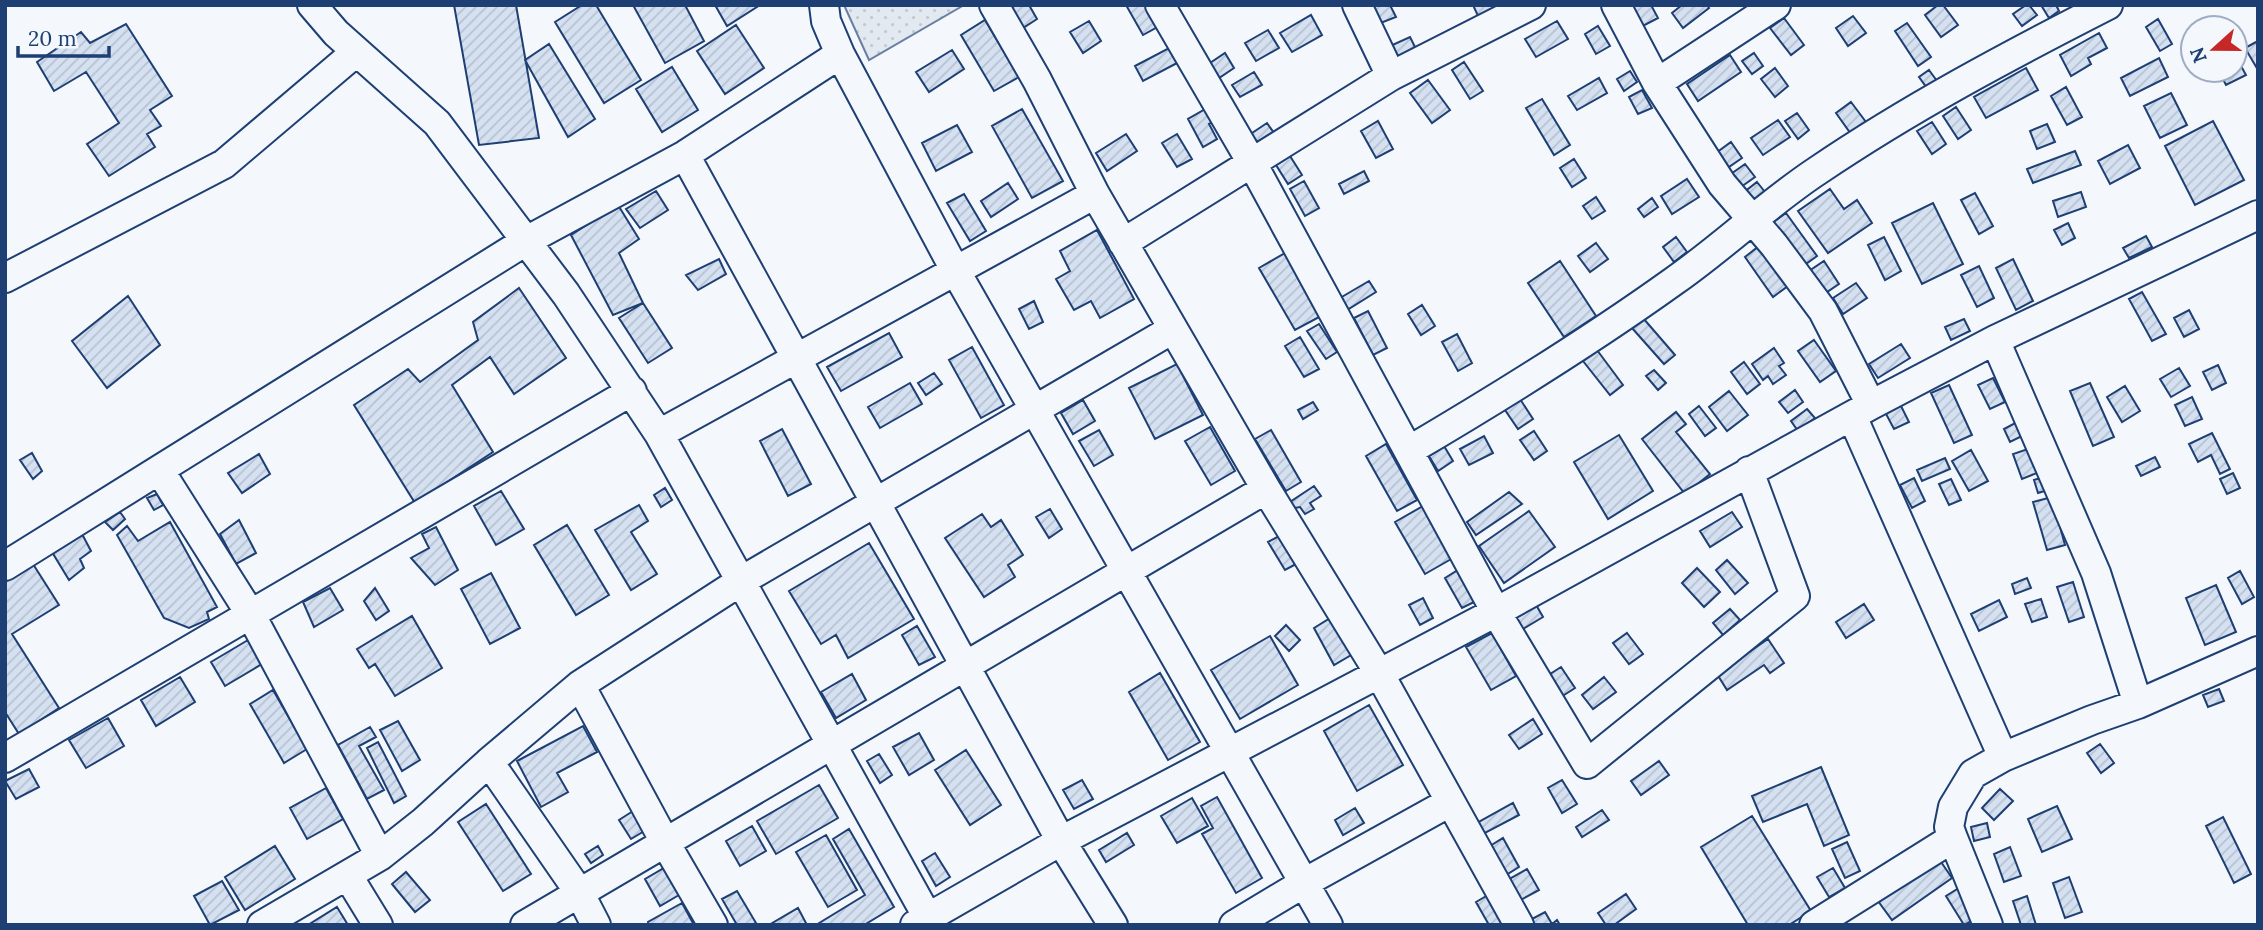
<svg xmlns="http://www.w3.org/2000/svg" width="2263" height="930" font-family="Lora,serif">
  <style>
    .park { fill: url(#park-dots); stroke: #687fa3; stroke-width: 2 }
    .building { fill: url(#building-hatch); stroke: #1d3f73; stroke-width: 2 }
    .lines { fill: none; stroke-linecap: round; stroke-linejoin: round }
    .minor-casing { stroke: #1d3f73; stroke-width: 32 }
    .minor { stroke: #f4f7fb; stroke-width: 28 }
  </style>
  <defs>
    <pattern id="park-dots" width="8" height="8" patternUnits="userSpaceOnUse" patternTransform="scale(1.75)"><rect width="8" height="8" fill="#e3e9f0"/><path d="M2 2h.1M6 6h.1" fill="none" stroke="#c2c9d1" stroke-width="1.8" stroke-linecap="round"/></pattern>
    <pattern id="building-hatch" width="6" height="6" patternUnits="userSpaceOnUse" patternTransform="scale(1.75)"><rect width="6" height="6" fill="#d5e0f0"/><path d="M-1 1l2-2M0 6l6-6M5 7l2-2" fill="none" stroke="#b6c1d1"/></pattern>
  </defs>
  <rect width="100%" height="100%" fill="#f4f7fb"/>
  <!-- park -->
  <path class="park" d="M844,5H964L869,60Z"/>
  <!-- building -->
  <path class="building" d="M454,5H516L539,138L479,145Z
    M582,5H596L641,80L604,103L555,22Z
    M633,5H685L704,41L665,63Z
    M715,5H760L727,26Z
    M1016,5H1029L1037,19L1023,28L1011,8Z
    M1126,5H1150L1161,25L1143,35Z
    M1370,5H1390L1396,17L1378,24Z
    M1473,5H1494L1496,9L1478,16Z
    M1630,5H1651L1658,18L1641,27Z
    M1682,5H1707L1709,8L1683,28L1672,13Z
    M1938,5H1943L1958,25L1941,37L1925,15Z
    M2026,5H2029L2037,15L2022,26L2013,14Z
    M2041,5H2056L2059,11L2049,18Z
    M1311,15L1322,35L1292,52L1280,33Z
    M1853,16L1866,33L1848,46L1836,28Z
    M1784,18L1804,45L1791,55L1770,28Z
    M2158,19L2172,44L2160,51L2146,27Z
    M985,20L1019,77L994,91L961,35Z
    M1089,21L1101,41L1083,53L1070,32Z
    M1557,21L1568,39L1536,57L1525,39Z
    M1907,23L1931,57L1918,66L1895,31Z
    M126,24L172,96L150,110L161,126L147,134L155,147L109,176L87,144L119,123L86,72L54,91L37,62L81,32L90,43Z
    M736,25L764,68L725,94L697,51Z
    M1598,26L1610,46L1596,54L1585,34Z
    M1268,30L1279,48L1256,61L1245,43Z
    M2099,33L2107,48L2088,58L2091,64L2071,76L2060,55Z
    M1410,37L1417,51L1395,61L1388,47Z
    M2258,41V70L2245,48Z
    M549,44L595,119L568,137L525,60Z
    M1171,47L1179,62L1143,81L1135,66Z
    M952,50L964,69L929,92L916,72Z
    M1225,53L1234,68L1219,78L1210,63Z
    M1754,53L1763,66L1752,74L1742,61Z
    M1730,55L1741,72L1698,101L1687,84Z
    M2235,55L2246,75L2226,85L2218,70H2235Z
    M2159,58L2168,77L2130,96L2121,78Z
    M1464,62L1483,91L1470,99L1452,70Z
    M672,67L698,110L662,132L636,89Z
    M1775,68L1788,86L1775,97L1761,79Z
    M2026,68L2038,90L1986,118L1974,97Z
    M1929,70L1937,81L1927,88L1919,77Z
    M1630,71L1637,82L1624,91L1617,79Z
    M1254,72L1262,85L1240,97L1232,85Z
    M1599,78L1607,93L1577,110L1568,96Z
    M1428,80L1450,110L1432,123L1410,93Z
    M2066,87L2082,117L2067,125L2051,96Z
    M1642,90L1652,108L1638,114L1629,97Z
    M2171,93L2187,125L2160,138L2144,106Z
    M1542,99L1570,145L1554,155L1526,108Z
    M1851,102L1866,122L1851,134L1836,113Z
    M1956,107L1971,130L1958,139L1943,116Z
    M1207,108L1215,121L1209,124L1217,139L1203,147L1188,119Z
    M1022,109L1063,181L1032,198L992,126Z
    M1797,113L1809,130L1798,139L1785,121Z
    M1778,120L1790,137L1763,155L1751,138Z
    M1378,121L1393,149L1376,158L1361,131Z
    M2213,121L2244,180L2195,205L2165,146Z
    M1932,122L1946,144L1932,154L1917,131Z
    M1267,123L1274,133L1255,145L1249,135Z
    M2047,124L2055,142L2037,149L2030,131Z
    M957,125L972,152L936,171L922,143Z
    M1126,134L1137,151L1107,171L1096,153Z
    M1177,134L1192,159L1177,167L1162,143Z
    M1731,142L1742,158L1726,169L1716,153Z
    M2128,145L2140,168L2110,184L2098,161Z
    M2075,151L2081,165L2033,183L2027,169Z
    M1290,156L1302,175L1288,184L1276,165Z
    M1574,159L1586,178L1572,187L1560,168Z
    M1745,164L1755,177L1741,187L1731,174Z
    M1364,171L1369,181L1344,194L1339,184Z
    M1687,179L1699,197L1672,214L1661,196Z
    M1304,181L1319,208L1305,216L1290,189Z
    M1757,182L1765,192L1751,203L1743,193Z
    M1008,183L1018,199L991,217L981,201Z
    M1830,189L1844,209L1857,200L1872,223L1828,253L1798,211Z
    M656,191L668,210L640,228L626,209Z
    M2081,192L2086,207L2058,217L2053,201Z
    M1975,193L1993,226L1979,234L1961,200Z
    M964,194L986,231L970,241L947,203Z
    M1596,197L1605,211L1592,219L1583,206Z
    M1652,198L1658,207L1644,217L1638,209Z
    M1933,203L1963,264L1922,284L1892,223Z
    M618,205L639,239L619,253L643,303L613,315L571,235Z
    M1786,213L1817,256L1803,266L1772,223Z
    M2068,223L2075,238L2062,245L2054,230Z
    M1097,230L1134,299L1100,318L1091,301L1074,310L1056,279L1070,271L1060,251Z
    M2146,236L2152,247L2129,258L2123,248Z
    M1676,237L1687,252L1674,262L1663,247Z
    M1884,237L1901,271L1885,280L1868,245Z
    M1596,243L1608,259L1590,272L1578,256Z
    M1759,246L1788,286L1773,297L1745,257Z
    M1285,253L1321,316L1295,330L1259,268Z
    M719,259L726,274L698,290L686,275Z
    M2013,259L2033,301L2016,310L1996,268Z
    M1560,261L1596,316L1564,337L1528,283Z
    M1824,261L1839,284L1824,294L1809,271Z
    M1979,266L1994,298L1977,307L1961,275Z
    M1369,281L1376,292L1347,310L1340,298Z
    M1856,283L1867,298L1843,314L1833,298Z
    M519,288L566,358L514,394L490,357L452,385L493,452L415,503L354,405L408,369L420,382L478,340L473,322Z
    M2142,292L2166,334L2152,341L2129,299Z
    M128,296L160,345L107,388L72,341Z
    M1034,301L1043,322L1029,329L1019,309Z
    M643,303L672,348L648,363L619,318Z
    M1422,305L1435,326L1421,335L1408,314Z
    M2189,310L2199,329L2184,337L2174,318Z
    M1368,311L1387,348L1373,355L1354,318Z
    M1643,318L1675,355L1664,364L1632,328Z
    M1964,319L1970,331L1951,340L1945,327Z
    M1319,324L1337,352L1326,359L1307,331Z
    M889,333L902,357L841,391L827,367Z
    M1457,334L1472,363L1458,371L1442,342Z
    M1300,337L1319,369L1304,377L1285,346Z
    M1814,340L1836,371L1820,382L1798,351Z
    M1901,344L1910,358L1878,378L1869,364Z
    M972,347L1004,405L981,418L949,360Z
    M1774,348L1784,363L1779,366L1786,375L1773,384L1768,376L1763,380L1752,364Z
    M1597,350L1623,385L1610,395L1583,361Z
    M1744,362L1760,384L1747,394L1731,372Z
    M1177,364L1203,415L1155,439L1129,388Z
    M2218,365L2226,383L2212,390L2203,372Z
    M2179,368L2190,386L2171,397L2160,379Z
    M1654,370L1666,383L1658,390L1646,376Z
    M934,373L942,384L926,395L918,383Z
    M1993,378L2005,402L1990,409L1978,385Z
    M910,383L922,404L880,428L868,407Z
    M2090,383L2114,437L2093,446L2070,391Z
    M1949,385L1972,435L1954,443L1931,393Z
    M2125,386L2140,411L2122,422L2107,397Z
    M1795,390L1803,402L1788,413L1779,402Z
    M1729,391L1748,415L1727,431L1709,407Z
    M2192,397L2202,419L2185,426L2175,405Z
    M1520,399L1533,419L1518,429L1505,410Z
    M1083,400L1095,421L1073,434L1061,413Z
    M1313,402L1318,410L1303,419L1298,410Z
    M1900,404L1909,422L1894,429L1885,412Z
    M1699,406L1716,428L1705,436L1689,414Z
    M1807,409L1815,418L1798,431L1791,421Z
    M1676,412L1686,424L1676,432L1710,474L1685,494L1642,439Z
    M2017,422L2024,435L2010,442L2004,429Z
    M1210,427L1235,471L1211,485L1185,441Z
    M782,429L811,484L788,496L760,441Z
    M1099,430L1113,455L1094,466L1079,441Z
    M1271,430L1301,482L1286,491L1255,439Z
    M1534,431L1547,451L1534,460L1520,440Z
    M2212,433L2230,469L2220,474L2211,455L2198,462L2189,444Z
    M1619,435L1653,491L1608,519L1574,462Z
    M1484,436L1493,453L1469,465L1460,449Z
    M1386,444L1417,500L1397,511L1366,456Z
    M1444,446L1453,461L1438,471L1429,456Z
    M2028,449L2037,473L2022,479L2013,454Z
    M1971,450L1988,481L1969,491L1952,461Z
    M32,453L42,471L33,479L20,460Z
    M259,454L270,474L242,493L228,473Z
    M2155,457L2160,467L2141,476L2136,466Z
    M1945,458L1950,469L1922,481L1917,470Z
    M2233,473L2240,488L2227,494L2220,479Z
    M2044,477L2048,490L2038,493L2034,480Z
    M1914,478L1925,501L1912,508L1900,485Z
    M1951,479L1961,500L1949,505L1939,484Z
    M1314,486L1321,496L1310,503L1314,509L1305,514L1300,507L1295,508L1290,502Z
    M665,488L672,500L661,507L654,495Z
    M501,491L524,529L496,545L474,506Z
    M1509,492L1522,504L1476,535L1467,522Z
    M157,494L163,505L154,510L147,498Z
    M2052,497L2065,545L2047,550L2033,502Z
    M639,505L648,521L631,532L657,574L631,590L595,530Z
    M1423,506L1453,558L1425,574L1395,522Z
    M1050,509L1062,529L1049,538L1036,517Z
    M1529,511L1555,547L1504,583L1479,546Z
    M120,512L125,519L113,530L105,522Z
    M1732,512L1742,527L1710,547L1700,531Z
    M982,514L991,527L1001,520L1023,555L1008,565L1015,577L984,597L945,538Z
    M239,520L256,553L236,564L220,534Z
    M170,522L217,607L207,612L209,619L189,628L164,618L117,535L127,526L138,541Z
    M567,525L609,595L576,615L534,545Z
    M436,527L458,570L435,585L411,558L429,548L422,534Z
    M82,534L91,551L80,559L84,568L69,580L52,552Z
    M1281,535L1298,563L1285,570L1268,542Z
    M869,543L914,619L848,658L836,635L821,644L789,591Z
    M1727,560L1748,583L1735,594L1716,570Z
    M33,564L59,605L12,634L59,708L19,734L5,712V582Z
    M1697,568L1720,592L1704,607L1682,583Z
    M1458,570L1476,601L1462,608L1445,578Z
    M2240,571L2254,597L2242,604L2228,578Z
    M491,573L520,628L490,644L461,589Z
    M2027,578L2031,588L2015,594L2012,584Z
    M2073,582L2084,617L2069,622L2057,587Z
    M2216,585L2236,632L2205,645L2186,598Z
    M330,588L343,610L314,627L303,602Z
    M375,588L389,611L376,620L364,601Z
    M1423,598L1433,618L1420,625L1409,605Z
    M2041,599L2047,617L2032,622L2025,604Z
    M1999,600L2007,617L1979,631L1971,614Z
    M1535,603L1543,617L1523,629L1515,615Z
    M1864,604L1874,620L1846,638L1836,622Z
    M1730,609L1740,620L1723,635L1713,623Z
    M412,616L442,668L395,696L375,664L369,668L357,649Z
    M1332,617L1353,654L1334,665L1314,628Z
    M1286,625L1300,640L1289,651L1275,636Z
    M917,626L935,657L919,665L902,635Z
    M1492,633L1516,676L1491,690L1466,647Z
    M1627,633L1643,654L1629,664L1613,643Z
    M1270,636L1298,685L1240,719L1211,670Z
    M1768,639L1784,663L1770,673L1764,665L1727,690L1717,674Z
    M248,640L262,664L225,686L211,662Z
    M1561,667L1575,688L1561,697L1547,676Z
    M1160,673L1200,742L1168,760L1129,692Z
    M852,674L866,700L836,718L821,692Z
    M180,677L195,702L156,726L141,700Z
    M1604,677L1616,692L1593,709L1582,695Z
    M2219,689L2224,701L2208,707L2203,695Z
    M273,690L307,749L284,763L250,704Z
    M1369,705L1403,765L1357,791L1324,731Z
    M108,718L124,746L86,768L69,740Z
    M1533,719L1542,734L1519,749L1509,735Z
    M398,721L420,760L402,771L380,730Z
    M583,726L597,752L557,773L568,792L541,807L517,761Z
    M370,727L376,737L359,746L384,790L367,799L338,745Z
    M919,733L934,760L909,775L893,747Z
    M378,742L406,796L394,803L367,748Z
    M2100,744L2114,763L2101,773L2087,753Z
    M966,750L1001,805L970,825L935,770Z
    M879,754L892,775L880,783L867,761Z
    M1659,761L1669,775L1641,795L1631,781Z
    M1821,767L1849,835L1824,846L1807,804L1763,822L1752,796Z
    M29,769L39,787L16,799L5,781Z
    M1082,780L1093,799L1074,809L1063,790Z
    M1562,780L1577,804L1562,813L1548,788Z
    M819,785L838,818L776,854L757,821Z
    M326,788L343,819L307,839L290,808Z
    M2000,789L2013,801L1994,820L1982,808Z
    M1217,797L1262,878L1236,893L1202,834L1213,828L1201,806Z
    M1192,798L1208,826L1177,843L1161,816Z
    M1513,803L1519,815L1483,834L1477,823Z
    M486,804L531,874L503,891L458,822Z
    M2057,806L2072,839L2042,852L2028,819Z
    M1355,808L1364,823L1343,835L1335,820Z
    M1602,810L1609,820L1582,837L1576,827Z
    M633,811L646,830L631,839L619,820Z
    M1752,816L1811,911L1789,925H1748L1701,847Z
    M2223,817L2251,874L2234,883L2206,826Z
    M1987,823L1990,837L1974,841L1971,827Z
    M752,826L766,851L740,866L726,841Z
    M849,829L894,907L864,925H816L865,895L833,839Z
    M1127,833L1134,845L1106,862L1099,850Z
    M826,835L857,890L828,907L796,852Z
    M1503,838L1519,867L1506,875L1490,846Z
    M1847,842L1860,871L1845,878L1832,849Z
    M275,846L295,879L245,910L225,877Z
    M598,846L603,855L591,863L585,854Z
    M2010,847L2021,876L2004,882L1994,854Z
    M935,853L950,877L936,886L922,861Z
    M1939,859L1952,878L1892,920L1878,901Z
    M664,868L679,895L660,906L645,879Z
    M1833,868L1845,888L1829,897L1817,877Z
    M1527,869L1539,890L1517,902L1506,881Z
    M406,872L430,900L415,912L392,884Z
    M2069,877L2082,912L2065,918L2053,883Z
    M222,881L239,910L210,925L194,896Z
    M1959,888L1976,918L1964,925L1946,896Z
    M737,891L756,923L752,925H737L722,899Z
    M1626,894L1636,909L1614,925H1606L1598,913Z
    M1488,895L1505,925H1489L1476,902Z
    M2027,896L2036,925H2021L2013,901Z
    M682,903L694,925H649L648,922Z
    M337,907L348,925H308Z
    M798,908L807,925H769Z
    M1545,912L1552,924L1557,920L1560,925H1535L1532,919Z"/>
  <g class="lines">
    <!-- minor casing -->
    <g class="minor-casing">
      <path id="minor" d="M312,5L336,33L437,123L566,294L659,434L928,918
        M824,5L826,21L840,54L955,270L1328,925
        M994,5L1037,80L1095,194L1266,489L1379,673L1519,925
        M1160,5L1252,163L1496,612L1587,764L1795,596L1749,471
        M1357,5L1391,76
        M1616,5L1657,83L1722,184L1774,245L1823,311L1871,405
        M1657,83L1776,5
        M685,155L1061,841L1113,925
        M1123,243L1391,76L1531,5
        M5,278L224,164L356,52
        M1995,340L2096,573L2138,704
        M1852,416L2003,757
        M659,434L1095,194
        M1410,450C1500,397 1589,342 1674,281C1723,247 1767,204 1817,171C1910,108 2008,56 2108,5
        M160,471L251,615L380,856
        M5,566L526,241L685,155L840,54
        M580,685L666,844L713,925
        M5,758L632,391
        M489,762L579,892L596,925
        M1953,838L1988,925
        M348,876L378,925
        M262,925L380,856L423,822L489,762L580,685L741,581L1173,329
        M525,925L1266,489
        M915,925L1061,841L1496,612L1871,405L1995,340L2258,215
        M1234,925L1304,883L1450,802
        M1814,925L1953,838L1949,827L1953,807L1973,774L2003,757L2092,720L2138,704L2258,651"/>
    </g>
    <!-- minor -->
    <use href="#minor" class="minor"/>
  </g>
  <!-- border -->
  <rect width="2263" height="930" fill="none" stroke="#1d3f73" stroke-width="14"/>
  <!-- north arrow -->
  <g transform="translate(2214 49) rotate(249)"><circle r="33" fill="#f4f7fb" stroke="#9eadc5" stroke-width="2"/>
  <path d="M0-5L12 26L0 18L-12 26Z" fill="#c62828"/>
  <text y="-10" font-size="19" font-weight="bold" text-anchor="middle" fill="#1d3f73">N</text>
  </g>
  <!-- scale -->
  <path d="M18 46v10h91v-10" fill="none" stroke="#1d3f73" stroke-width="3.5"/>
  <text x="28" y="46" font-size="21" fill="#1d3f73" stroke="#f4f7fb" stroke-width="5" paint-order="stroke">20 m</text>
</svg>
